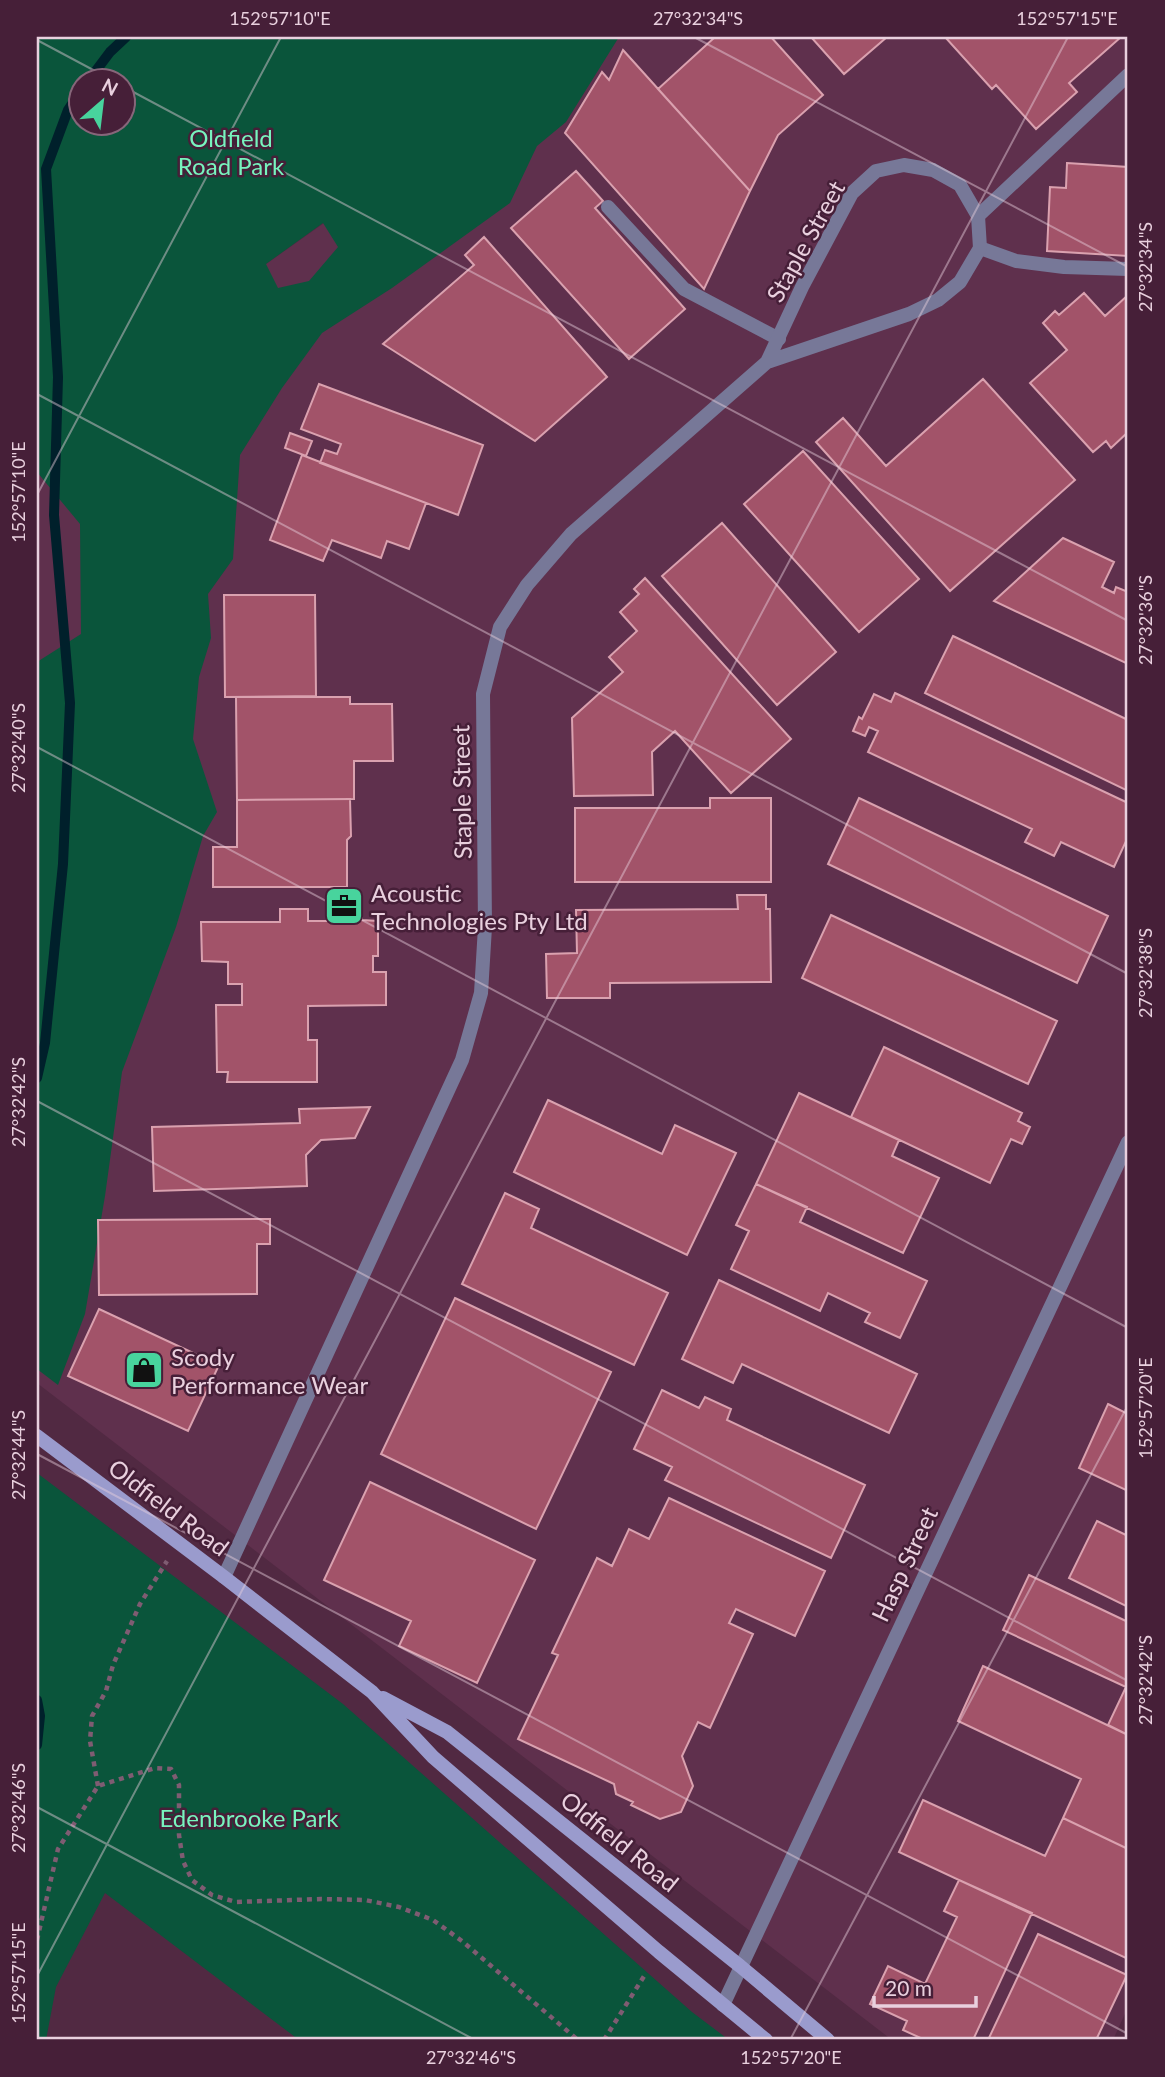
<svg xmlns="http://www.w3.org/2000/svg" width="1165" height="2077" font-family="Lato,sans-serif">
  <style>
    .built { fill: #5f304d }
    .green { fill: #0a553b; fill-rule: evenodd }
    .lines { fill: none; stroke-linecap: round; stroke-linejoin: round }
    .stream { stroke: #00202b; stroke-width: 10 }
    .building { fill: #a25369; stroke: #daa1af; stroke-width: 2 }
    .path { stroke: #7f5c72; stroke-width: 4.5; stroke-dasharray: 5 5; stroke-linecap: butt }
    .lane { stroke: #777898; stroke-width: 14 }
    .street { stroke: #777898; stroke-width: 14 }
    .secondary { stroke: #9a9bcd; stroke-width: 14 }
    .ticks { fill: none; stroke: #e9d0de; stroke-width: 2; stroke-opacity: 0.45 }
    .labels { text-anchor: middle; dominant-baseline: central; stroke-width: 5; stroke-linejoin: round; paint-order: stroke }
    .park-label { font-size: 24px; fill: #77f4be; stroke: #461f38 }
    .street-label { font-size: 24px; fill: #e9d0de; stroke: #461f38 }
    .poi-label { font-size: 24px; fill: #e9d0de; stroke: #461f38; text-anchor: start }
    .neatline { fill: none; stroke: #e9d0de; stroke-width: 2.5 }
    .ticks-label { font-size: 18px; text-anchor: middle; fill: #e9d0de }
  </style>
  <rect width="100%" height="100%" fill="#512942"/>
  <!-- built -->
  <path class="built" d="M587,37H1128V2007L1113,2040H892L37,1383V426Z"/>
  <!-- green -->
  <path class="green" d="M37,37H619L566,122L537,146L510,203L392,288L322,333L282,388L240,455L233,559L208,594L211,638L199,677L193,739L217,812L203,836L176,927L122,1072L105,1196L85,1314L58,1385L37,1369V662L81,634L80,524L37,472ZM80,80H122V122H80ZM323,223L338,247L309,281L278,288L266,264Z
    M37,1473L343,1704L692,2012L729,2040H299L105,1893L56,1987L46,2040H37Z"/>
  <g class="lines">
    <!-- stream -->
    <path class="stream" d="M89,80L110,52L126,37
      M37,1078L45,1043L63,864L70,703L54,515L58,377L46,169L68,110L80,92
      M37,1700L40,1716L37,1745"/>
  </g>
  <!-- building -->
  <path class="building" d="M715,37H771L823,95L778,135L750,191L658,89Z
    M811,37H887L844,74Z
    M945,37H1121L1069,83L1077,92L1036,129L996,85L992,89Z
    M623,50L750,191L704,289L565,133L602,72L609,80Z
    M1067,163L1128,167V256L1047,251L1050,187L1066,188Z
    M576,171L603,201L595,208L685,309L629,359L511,228Z
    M484,237L607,377L535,441L383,344L474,265L465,255Z
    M1084,293L1105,316L1128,295V432L1111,448L1106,441L1093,452L1030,383L1067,350L1043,323L1055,311L1059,315Z
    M983,379L1075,480L950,591L816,442L843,418L886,466Z
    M319,384L483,445L458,515L320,463L325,450L337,454L341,444L301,429Z
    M290,433L312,441L306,456L285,448Z
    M803,451L919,579L859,632L744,504Z
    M302,455L426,503L409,549L387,541L381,558L332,540L323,561L270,540Z
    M722,523L836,652L777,705L662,576Z
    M1063,538L1114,562L1102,587L1114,593L1116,587L1128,592V664L994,601Z
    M645,578L791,739L731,793L675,731L652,752L653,795L574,796L572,718L623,672L609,657L637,631L620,612L639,594L634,589Z
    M224,595H315L316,696L225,697Z
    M953,636L1128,720V791L925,693Z
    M895,693L1128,803V837L1114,867L1061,842L1054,856L1025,842L1032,829L868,752L878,731L869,727L865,736L853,731L859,717L862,719L874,694L891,702Z
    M236,697H350V704H392L393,761H354V799L237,800Z
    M710,798H771V882H575V808H710Z
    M859,798L1108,916L1077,983L828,864Z
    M350,799L351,836L347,840V887H213V847H237V800Z
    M737,895H766V909H770L771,982L610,983V998H547L546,954L577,953L576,910L738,909Z
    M331,908H361L362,920L378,921V956H373V972H386V1005L308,1006V1040H317V1082H227L228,1072H217L216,1005H242V984H228V962L202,961L201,922H280V909H308V921H331Z
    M831,915L1057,1021L1028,1084L802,978Z
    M884,1047L1022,1113L1018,1121L1030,1127L1022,1144L1011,1139L990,1183L851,1117Z
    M799,1093L899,1140L892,1156L939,1178L903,1253L756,1184Z
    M548,1100L662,1154L675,1125L736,1153L687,1255L514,1172Z
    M370,1107L355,1138L321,1140L306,1155L307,1186L154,1191L152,1127L300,1123L299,1109Z
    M756,1184L807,1207L800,1222L927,1281L900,1338L865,1322L870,1313L828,1293L820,1311L731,1269L749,1231L736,1225Z
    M505,1193L539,1209L531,1228L668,1293L634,1365L462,1284Z
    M270,1219V1244H257V1294L99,1295L98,1220Z
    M719,1280L917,1374L889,1433L742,1364L733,1383L682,1359Z
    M455,1298L611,1372L536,1529L381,1454Z
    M99,1309L219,1365L188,1431L68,1376Z
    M662,1390L699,1408L705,1397L731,1409L727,1420L865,1485L831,1558L665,1480L672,1467L634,1449Z
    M1108,1404L1128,1414V1491L1079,1468Z
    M370,1482L535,1560L477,1683L399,1646L411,1621L324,1580Z
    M669,1498L825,1571L795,1636L736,1609L729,1623L753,1634L710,1728L698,1722L682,1756L693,1786L681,1812L660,1819L631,1805L633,1802L616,1794L614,1784L518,1739L558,1655L552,1653L597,1558L612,1566L629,1529L649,1539Z
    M1097,1521L1128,1536V1607L1069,1578Z
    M1029,1575L1128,1622V1735L1108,1725L1126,1687L1003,1630Z
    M983,1666L1128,1735V1849L1063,1818L1081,1779L958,1721Z
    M923,1800L1045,1856L1063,1818L1128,1849V1959L899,1852Z
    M959,1880L1032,1913L973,2040H925L903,2030L907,2021L870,2004L888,1966L925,1984L957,1917L944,1911Z
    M1038,1934L1127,1975L1096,2040H988Z"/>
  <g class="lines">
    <!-- path -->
    <path class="path" d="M98,1786L90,1741L92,1716L106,1691L113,1665L140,1604L167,1561
      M37,1940L58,1849L98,1786L155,1768L171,1769L179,1785V1835L183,1861L192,1880L212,1895L236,1902L321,1899L365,1900L399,1907L433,1920L462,1941L578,2040
      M604,2040L646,1973"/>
    <!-- lane -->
    <path class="lane" d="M608,207L684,289L779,339
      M978,216L1128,75
      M980,248L1016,261L1064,267L1128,269"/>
    <!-- street -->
    <path class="street" d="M224,1577L462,1060L481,993L485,927L483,694L500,627L527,585L571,534L767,362L909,314L938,300L960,282L980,248L978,216L960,185L933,170L904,165L876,171L852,193L802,287L767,362
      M723,2005L1128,1142"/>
    <!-- secondary -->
    <path class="secondary" d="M37,1436L224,1577L372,1692L433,1757L659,1952L766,2040
      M383,1698L447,1732L740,1966L828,2040"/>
  </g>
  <!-- ticks -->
  <path class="ticks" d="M694,37L1128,267M37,40L112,80M122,86L1128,621M37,394L1128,974M37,495L281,37M37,747L1128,1328M37,1101L1128,1681M37,1454L1128,2034M37,1807L475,2040M37,1976L1068,37M790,2040L1128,1405"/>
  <!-- icons -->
  <defs>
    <g id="office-square" transform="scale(2.0125)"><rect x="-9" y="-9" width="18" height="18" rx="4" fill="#48d49d" stroke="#461f38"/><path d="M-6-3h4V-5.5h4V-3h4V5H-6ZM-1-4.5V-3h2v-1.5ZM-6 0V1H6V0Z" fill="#111"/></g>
    <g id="shop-square" transform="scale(2.0125)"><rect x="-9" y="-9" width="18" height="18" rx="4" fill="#48d49d" stroke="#461f38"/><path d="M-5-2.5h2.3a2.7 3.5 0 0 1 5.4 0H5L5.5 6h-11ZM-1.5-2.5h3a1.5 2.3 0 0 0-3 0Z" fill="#111"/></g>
  </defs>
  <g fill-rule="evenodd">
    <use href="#office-square" x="344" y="906"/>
    <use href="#shop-square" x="144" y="1370"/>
  </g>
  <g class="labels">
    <!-- park labels -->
    <g class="park-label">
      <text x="231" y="137">Oldfield<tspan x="231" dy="28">Road Park</tspan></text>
      <text x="249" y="1817">Edenbrooke Park</text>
    </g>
    <!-- street labels -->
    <g class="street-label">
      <text transform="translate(805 241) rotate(-61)">Staple Street</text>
      <text transform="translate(461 792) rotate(-91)">Staple Street</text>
      <text transform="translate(169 1507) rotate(37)">Oldfield Road</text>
      <text transform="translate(904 1564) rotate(-65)">Hasp Street</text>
      <text transform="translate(620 1841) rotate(39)">Oldfield Road</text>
    </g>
    <!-- poi labels -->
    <g class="poi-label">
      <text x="371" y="892">Acoustic<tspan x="371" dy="28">Technologies Pty Ltd</tspan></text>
      <text x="171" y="1356">Scody<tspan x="171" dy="28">Performance Wear</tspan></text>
    </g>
  </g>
  <!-- border -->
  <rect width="1165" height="2077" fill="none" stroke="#461f38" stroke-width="77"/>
  <!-- north arrow -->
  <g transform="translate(102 102) rotate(28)"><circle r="33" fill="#461f38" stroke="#87667a" stroke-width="2"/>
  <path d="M0-5L12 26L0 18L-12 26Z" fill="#48d49d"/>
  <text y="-10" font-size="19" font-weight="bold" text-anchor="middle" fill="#e9d0de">N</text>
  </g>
  <!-- scale -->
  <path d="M874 1996v10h102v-10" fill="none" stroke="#e9d0de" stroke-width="3.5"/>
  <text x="885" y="1996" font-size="21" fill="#e9d0de" stroke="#461f38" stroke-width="5" paint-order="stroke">20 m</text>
  <rect x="38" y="38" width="1088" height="2000" class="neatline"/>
  <g class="ticks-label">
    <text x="280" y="25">152°57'10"E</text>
    <text x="698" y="25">27°32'34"S</text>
    <text x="1067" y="25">152°57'15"E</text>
    <text transform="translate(1146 267) rotate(-90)" y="6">27°32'34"S</text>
    <text transform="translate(19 492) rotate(-90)" y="6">152°57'10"E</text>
    <text transform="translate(1146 620) rotate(-90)" y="6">27°32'36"S</text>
    <text transform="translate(19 748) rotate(-90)" y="6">27°32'40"S</text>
    <text transform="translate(1146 973) rotate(-90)" y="6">27°32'38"S</text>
    <text transform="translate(19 1102) rotate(-90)" y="6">27°32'42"S</text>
    <text transform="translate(1146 1408) rotate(-90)" y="6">152°57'20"E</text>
    <text transform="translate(19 1455) rotate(-90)" y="6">27°32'44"S</text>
    <text transform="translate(1146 1680) rotate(-90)" y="6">27°32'42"S</text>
    <text transform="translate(19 1808) rotate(-90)" y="6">27°32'46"S</text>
    <text transform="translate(19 1973) rotate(-90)" y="6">152°57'15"E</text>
    <text x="471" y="2064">27°32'46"S</text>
    <text x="791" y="2064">152°57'20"E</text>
  </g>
</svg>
